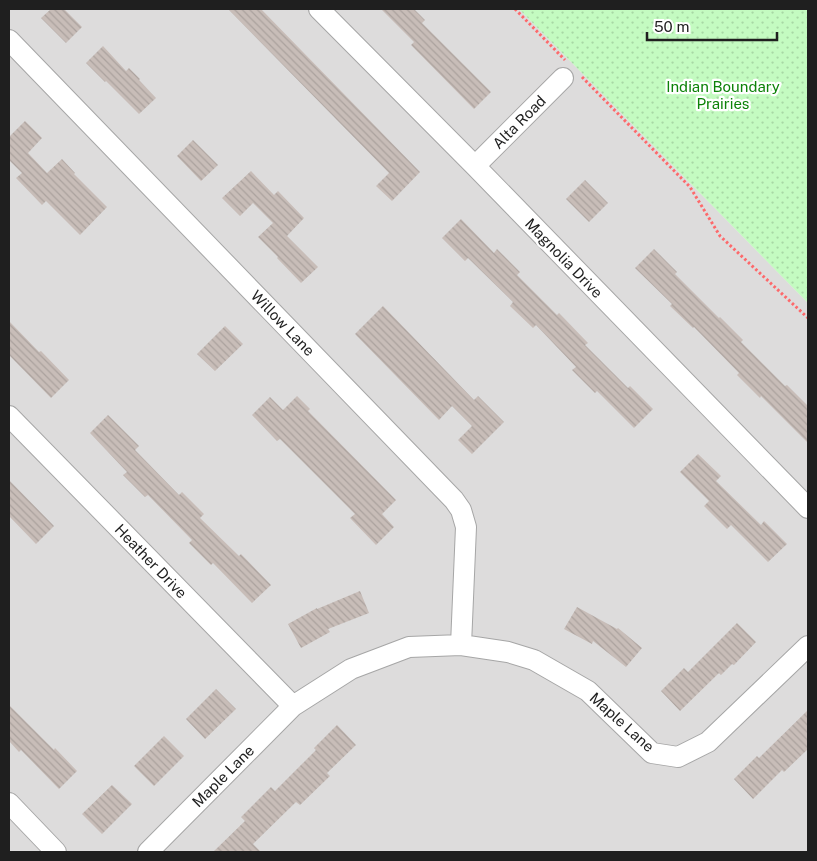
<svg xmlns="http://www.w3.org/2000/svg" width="817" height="861" font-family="'Public Sans',sans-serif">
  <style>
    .residential { fill: #dddcdc }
    .park { fill: url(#park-dots) }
    .building { fill: url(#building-back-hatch) }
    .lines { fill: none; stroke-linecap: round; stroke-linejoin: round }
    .minor-casing { stroke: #a6a6a6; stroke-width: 22 }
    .path { stroke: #fd696b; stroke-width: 3; stroke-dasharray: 2.5 2.5; stroke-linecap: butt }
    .minor { stroke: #fff; stroke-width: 20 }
    .labels { text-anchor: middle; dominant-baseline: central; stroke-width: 4.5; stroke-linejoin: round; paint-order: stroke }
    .park-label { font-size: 15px; fill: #0d8209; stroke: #fff }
    .street-label { font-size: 15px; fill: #1f1f1f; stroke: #fff }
  </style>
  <defs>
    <pattern id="park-dots" width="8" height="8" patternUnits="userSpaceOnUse" patternTransform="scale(1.25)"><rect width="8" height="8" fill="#c4fbc1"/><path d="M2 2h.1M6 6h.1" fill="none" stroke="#a8d7a5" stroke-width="1.8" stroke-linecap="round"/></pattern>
    <pattern id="building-back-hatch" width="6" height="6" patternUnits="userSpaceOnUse" patternTransform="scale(1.25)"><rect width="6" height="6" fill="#c8bdb8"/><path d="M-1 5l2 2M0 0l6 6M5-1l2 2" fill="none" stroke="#aba29e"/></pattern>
  </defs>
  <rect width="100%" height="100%" fill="#f0ebe5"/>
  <!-- residential -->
  <path class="residential" d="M9,9H519L808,303V852H9Z"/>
  <!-- park -->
  <path class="park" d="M519,9H808V303Z"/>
  <!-- building -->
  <path class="building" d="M51,9H64L82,27L66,43L41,18Z
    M228,9H261L420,172L392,201L376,186L389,173Z
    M381,9H414L425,20L422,23L491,92L474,109L411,45L414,42Z
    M103,46L126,71L129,68L140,79L139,80L156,98L139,114L106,81L105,82L86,63Z
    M25,121L42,138L28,153L47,173L62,159L75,173L74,174L107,207L80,235L46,201L42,205L16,178L22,173L9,160V137Z
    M193,140L218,165L201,181L177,156Z
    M251,171L274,195L278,191L304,218L287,236L318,267L301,283L277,258L278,257L258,237L273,223L253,203L240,216L222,198Z
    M585,180L608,203L589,222L566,199Z
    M461,219L494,253L497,249L520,272L517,275L557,315L559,313L588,343L585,345L628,388L630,386L653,409L634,428L597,391L595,393L572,370L576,367L536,325L533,328L510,306L513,302L468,258L465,261L442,238Z
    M654,249L677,272L675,274L719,318L720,317L743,340L741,342L785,386L787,385L808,406V443L761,396L760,398L737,375L739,373L694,327L693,328L670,306L672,304L635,268Z
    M383,306L474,400L478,396L504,422L472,454L458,440L472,426L452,406L439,420L355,334Z
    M9,321L39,352L41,351L69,380L51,398L9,355Z
    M225,326L243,344L215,371L197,354Z
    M297,396L310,409L308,411L396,500L382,514L394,527L376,545L350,518L355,514L280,439L277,441L252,415L270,397L283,410Z
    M108,415L139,446L135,450L179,495L182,492L204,514L200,518L239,556L241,554L271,585L252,603L213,563L211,565L189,543L192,540L148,495L145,497L123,475L127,472L90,433Z
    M698,454L721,476L716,481L761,525L764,521L787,544L768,562L731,525L727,529L704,506L709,501L680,472Z
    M9,480L54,526L36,544L9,516Z
    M360,591L369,613L328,629L330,632L301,648L288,624L317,608V609Z
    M577,607L617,629L618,628L642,648L626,667L593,641L592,644L564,629Z
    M737,623L756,642L734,665L732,664L721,675L719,673L680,711L661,691L684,668L688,672Z
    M216,689L236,709L205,739L186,719Z
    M9,705L54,750L55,748L77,771L59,789L21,750L19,752L9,741Z
    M808,710V749L784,772L782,770L753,799L734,779L757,756L759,758Z
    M337,725L356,745L327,773L330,776L300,805L296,802L253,844L261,852H213L245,821L241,817L271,787L275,791L316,750L314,748Z
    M164,736L184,756L154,786L134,766Z
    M112,785L132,804L102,834L82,814Z"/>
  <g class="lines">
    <!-- minor casing -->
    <g class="minor-casing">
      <path id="minor" d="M319,9L475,166L808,508
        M9,40L454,500L461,510L466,527L461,645
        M475,166L563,78
        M9,416L293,706
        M9,803L56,852
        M148,852L293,706L351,669L409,647L461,645L508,652L534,660L588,691L652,753L678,757L708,742L808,646"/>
    </g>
    <!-- path -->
    <path class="path" d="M515,9L565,60
      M582,77L690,187L720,236L808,318"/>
    <!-- minor -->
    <use href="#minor" class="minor"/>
  </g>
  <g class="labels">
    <!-- park labels -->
    <g class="park-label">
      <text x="723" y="86">Indian Boundary<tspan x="723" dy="17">Prairies</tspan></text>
    </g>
    <!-- street labels -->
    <g class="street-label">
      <text transform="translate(519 122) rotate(-45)">Alta Road</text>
      <text transform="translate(564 258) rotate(46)">Magnolia Drive</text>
      <text transform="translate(283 323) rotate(46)">Willow Lane</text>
      <text transform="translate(151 561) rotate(46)">Heather Drive</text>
      <text transform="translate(622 722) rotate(42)">Maple Lane</text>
      <text transform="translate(223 776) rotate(-45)">Maple Lane</text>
    </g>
  </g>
  <!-- border -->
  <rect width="817" height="861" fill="none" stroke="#1f1f1f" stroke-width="20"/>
  <!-- scale -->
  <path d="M647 32v8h130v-8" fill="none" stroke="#1f1f1f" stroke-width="2.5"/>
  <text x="654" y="32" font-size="15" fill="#1f1f1f" stroke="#ffffff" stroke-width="4" paint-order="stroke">50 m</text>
</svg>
